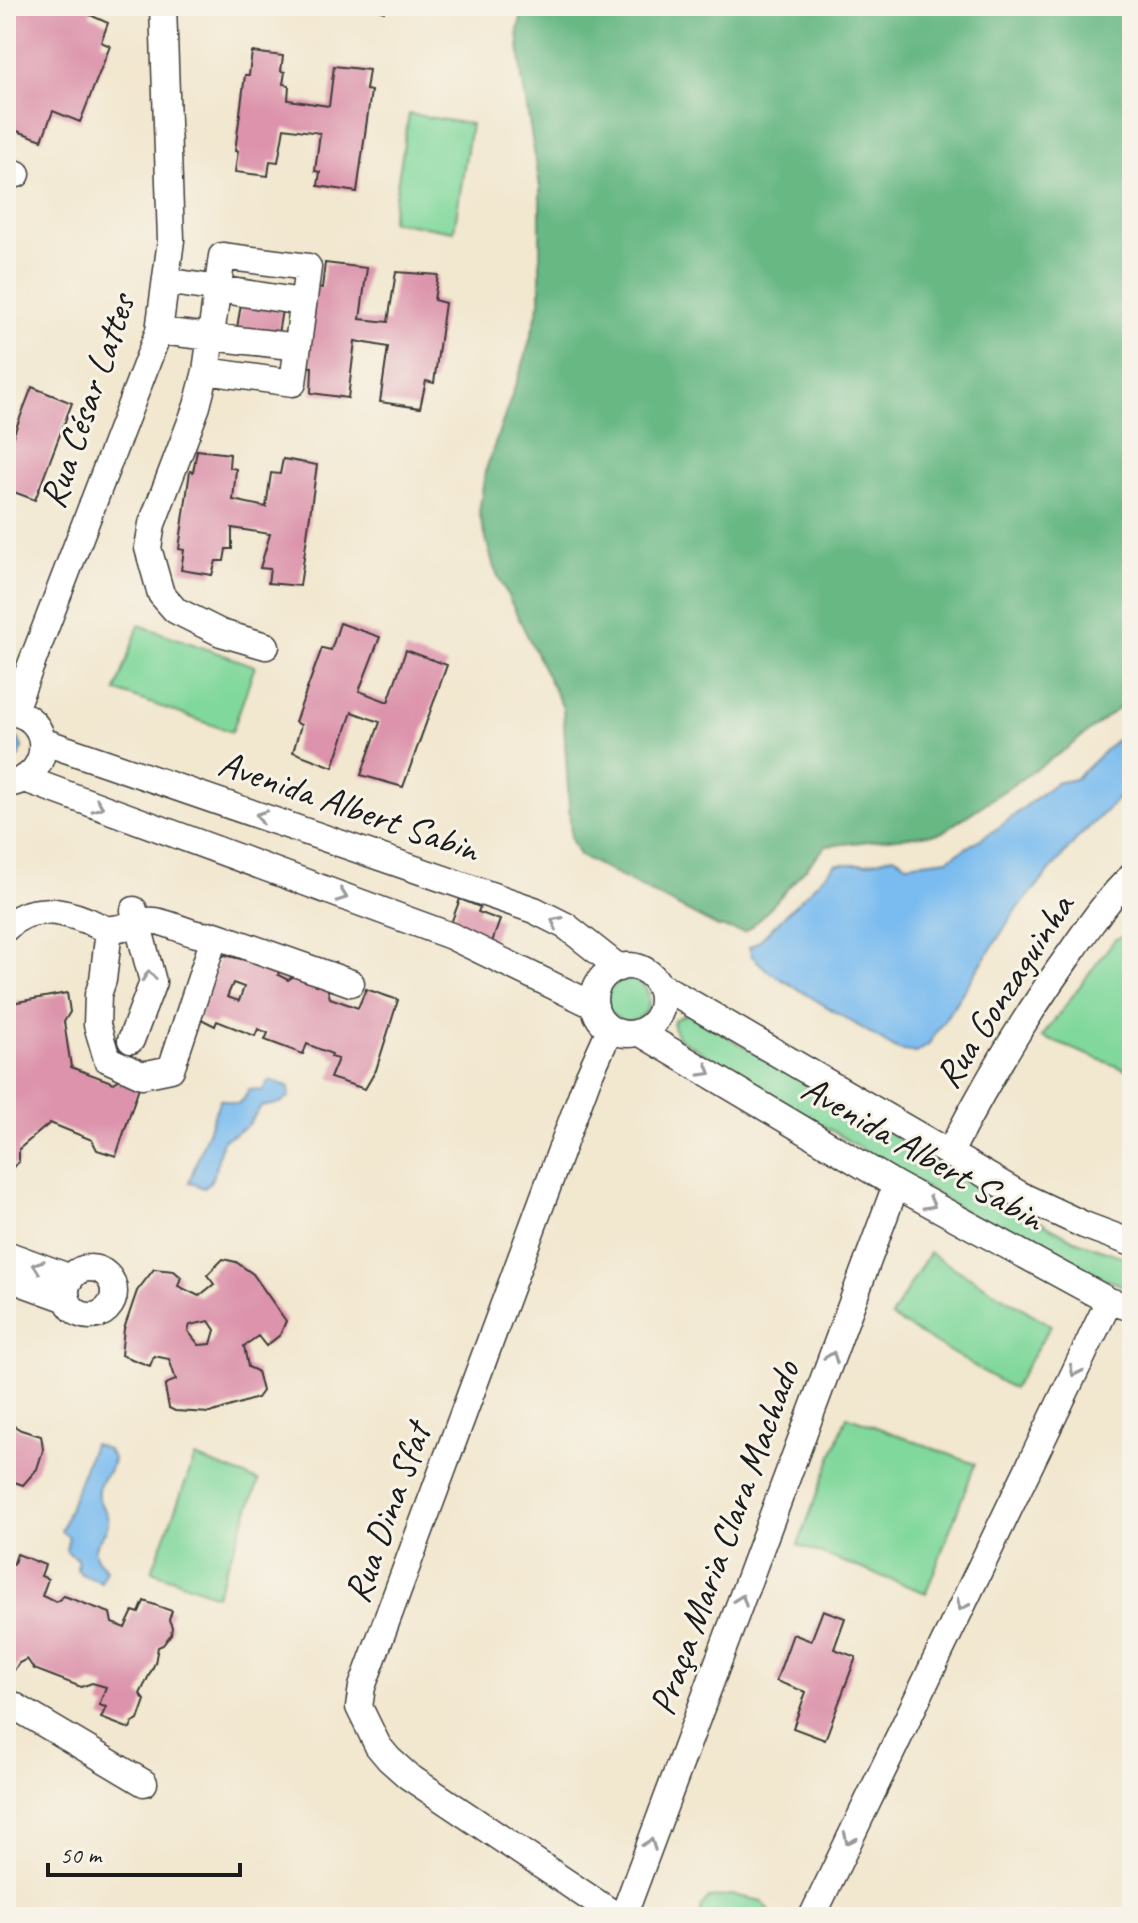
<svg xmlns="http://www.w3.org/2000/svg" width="1138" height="1923" font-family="Caveat,sans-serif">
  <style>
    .green { fill: #81d89c; stroke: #4e7a5c; stroke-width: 2 }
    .forest { fill: #68b884; stroke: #426a50; stroke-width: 2 }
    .water { fill: #7abcef; stroke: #4b6c86; stroke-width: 2 }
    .building { fill: #dc93ab; fill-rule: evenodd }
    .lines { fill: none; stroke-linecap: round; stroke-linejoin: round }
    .minor-casing { stroke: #3c3a37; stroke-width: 29 }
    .minor { stroke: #fff; stroke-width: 26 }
    .oneway { stroke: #999 }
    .labels { text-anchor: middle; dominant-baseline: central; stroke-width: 6; stroke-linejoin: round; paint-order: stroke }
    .street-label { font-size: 38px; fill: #1c1c1c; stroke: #f7f3e8 }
  </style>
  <rect width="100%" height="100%" fill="#f7f3e8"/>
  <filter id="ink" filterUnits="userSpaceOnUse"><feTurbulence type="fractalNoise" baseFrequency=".0125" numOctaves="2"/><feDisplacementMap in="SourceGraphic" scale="16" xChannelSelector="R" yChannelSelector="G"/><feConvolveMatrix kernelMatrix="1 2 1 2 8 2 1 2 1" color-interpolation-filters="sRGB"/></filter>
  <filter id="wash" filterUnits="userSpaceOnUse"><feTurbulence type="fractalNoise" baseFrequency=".006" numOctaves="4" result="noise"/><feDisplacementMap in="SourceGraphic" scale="32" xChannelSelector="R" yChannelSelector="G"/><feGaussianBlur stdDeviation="1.8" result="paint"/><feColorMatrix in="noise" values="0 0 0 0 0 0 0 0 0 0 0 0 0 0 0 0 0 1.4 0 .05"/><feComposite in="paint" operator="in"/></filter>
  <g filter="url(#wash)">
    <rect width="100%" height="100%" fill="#f2e7cf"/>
    <!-- green -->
    <path class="green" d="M409,114L471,124L454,231L391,221Z
      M139,625L255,666L232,732L116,691Z
      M1127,935L1132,936V1072L1042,1037L1115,939Z
      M607 1000a21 21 0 1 1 42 0a21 21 0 1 1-42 0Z
      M688,1013L1016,1208L1074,1240L1132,1260V1289L1049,1258L992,1228L679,1038L673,1027L674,1020Z
      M929,1253L1051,1325L1013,1389L891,1317Z
      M847,1416L975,1464L926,1593L798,1545Z
      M195,1457L259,1481L216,1595L152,1571Z
      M733,1895L762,1901L773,1917H701V1907L709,1898Z"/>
    <!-- forest -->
    <path class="forest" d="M524,6H1132V692L1130,699L1066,749L941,833L826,846L760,919L744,932L718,927L579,855L571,839L563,708L494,568L479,513L485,472L525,358L540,302V187L522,78L518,30Z"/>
    <!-- water -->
    <path class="water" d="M1132,725V785L1075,841L1015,912L928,1045L916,1053L898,1050L768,971L752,956L749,947L758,942L836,864H866L894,856L907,864L948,859L998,828L1055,783L1075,779Z
      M6,734L18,738L22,747L19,756L7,763Z
      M270,1080L289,1087V1097L280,1103L261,1107L246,1127L223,1140C216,1157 219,1176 204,1188L189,1182L220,1099L237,1104L244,1099L249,1089L262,1091Z
      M93,1444L107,1449L113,1458C113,1473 99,1476 98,1491C96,1503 107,1509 108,1520C110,1535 86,1543 98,1560C100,1563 104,1566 106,1569L101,1582L81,1574L77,1569C80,1551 72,1560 66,1550L69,1537L61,1531Z"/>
    <g id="blocks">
      <!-- building -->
      <path class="building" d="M7,6H93L90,15L108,23L101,42L110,46L80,122L53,111L42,140L6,127Z
        M368,6H386L384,12Z
        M252,52L283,56L281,71L285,72L283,84L289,85L288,100L329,106L334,66L369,70L366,90L371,91L357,192L318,186L320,172L315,171L320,133L284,128L278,162L270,161L268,176L235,172L238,151H235L245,75H249Z
        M325,263L367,268L360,319L388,322L396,272L438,275L434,300L445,303L434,383L426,381L420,408L380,402L388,347L355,341L348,398L311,393L312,367L303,366L313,286L322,288Z
        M241,304L282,310L278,334L237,328Z
        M32,387L72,403L35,500L6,489V454Z
        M197,450L230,454L229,467L236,469L233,500L266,507L271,473L280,474L283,459L317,465L300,586L268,583L270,569L260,568L270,534L232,528V549H226L224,561H216L212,575L181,570L184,550L179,549L190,471L193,472Z
        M6,602L13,605L6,624Z
        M340,623L380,637L359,691L388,702L406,650L447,665L403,787L361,775L380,722L352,712L333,767L293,752L301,725L295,722L322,648L331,650Z
        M460,899L480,907L478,912L500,920L492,942L450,926Z
        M225,955L280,969L278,975L288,980L295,975L327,987L330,998L358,1008L366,989L398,1000L376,1070L365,1089L330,1078L338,1059L331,1057L332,1054L307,1044L303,1054L265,1040L268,1033L258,1029L255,1036L217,1021L215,1026L199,1018L219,959ZM233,983L244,987L239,1001L227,997Z
        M67,993L70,1012L64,1022L71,1067L114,1083L123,1077L140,1084L116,1156L97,1150L92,1140L50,1123L19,1149V1162L6,1173V1082L11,1077L6,1049V1004Z
        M223,1259L236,1262L253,1274L286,1321L280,1335L266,1346L258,1336L244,1346L248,1367L257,1371L262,1391L257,1398L210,1413L175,1411L169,1408L165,1387L168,1383L176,1380L169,1359L154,1356L150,1366L121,1355L124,1329L137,1291L154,1269L174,1271L181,1277L178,1286L199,1296L214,1284L207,1275ZM209,1321L215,1330L211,1344L199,1345L188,1331L190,1325Z
        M6,1421L21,1430L41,1436L42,1441L43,1450L37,1469L23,1485L6,1479Z
        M17,1554L45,1565L41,1576L48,1579L42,1596L56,1602L64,1596L110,1613L112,1623L125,1628L133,1611L139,1613L144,1601L172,1611L169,1620L172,1627L171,1634L163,1645L158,1647L155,1663L140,1694L145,1700L138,1720L133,1723L130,1729L101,1718L106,1707L99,1705L106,1687L92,1683L81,1687L34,1669L27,1659L19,1663L13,1672L6,1671V1568L14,1563Z
        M823,1610L845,1618L834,1649L856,1657L825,1740L793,1728L806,1692L776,1681L793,1634L811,1641Z"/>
    </g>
  </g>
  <g filter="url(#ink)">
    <use href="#blocks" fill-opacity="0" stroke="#3c3a37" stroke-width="2"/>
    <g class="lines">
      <!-- minor casing -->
      <g class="minor-casing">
        <path id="minor" d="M6,170L17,174
          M222,256L308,267L293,383L206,371Z
          M166,281L289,300
          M159,331L282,345
          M206,371L197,406L152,524L148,548L161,594L175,610L221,633L266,646
          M6,712C54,712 55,779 6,784
          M13,712L159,331L171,240L163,6
          M42,741L534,910L566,926L619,968
          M25,779L451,936L595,1006
          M6,928C29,904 60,910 88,921C95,924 104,930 111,929C126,929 141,919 155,921C176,924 193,938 215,935L351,983
          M109,930L103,980L98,995L97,1025L107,1059L142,1075L171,1069L215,935
          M594 1000a34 34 0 1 1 68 0a34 34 0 1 1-68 0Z
          M658,984L1024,1197L1084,1225L1132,1243
          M610,1029L587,1080L362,1687L359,1707L378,1746L389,1759L408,1776L618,1917
          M639,1032L896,1185L1109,1301L1132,1308
          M131,1040L153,982L134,910
          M949,1154C986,1082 1027,1013 1074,948C1092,922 1109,897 1132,876
          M6,1254L71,1278
          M66 1292a24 24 0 1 1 48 0a24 24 0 1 1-48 0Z
          M6,1277L67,1299
          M6,1701L144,1783
          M623,1917L896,1185
          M812,1917L1109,1301"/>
      </g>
      <!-- minor -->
      <use href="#minor" class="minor"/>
    </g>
    <!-- one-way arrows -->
    <defs><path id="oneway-chevron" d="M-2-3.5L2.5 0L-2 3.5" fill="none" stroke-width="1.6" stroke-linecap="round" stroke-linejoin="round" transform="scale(2)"/></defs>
    <g class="oneway">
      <use href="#oneway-chevron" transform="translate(98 806) rotate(20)"/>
      <use href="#oneway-chevron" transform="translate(261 816) rotate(-161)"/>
      <use href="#oneway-chevron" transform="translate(342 896) rotate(20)"/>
      <use href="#oneway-chevron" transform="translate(556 922) rotate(-152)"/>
      <use href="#oneway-chevron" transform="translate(149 976) rotate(-95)"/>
      <use href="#oneway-chevron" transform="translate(706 1071) rotate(30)"/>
      <use href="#oneway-chevron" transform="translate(930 1204) rotate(29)"/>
      <use href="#oneway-chevron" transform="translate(38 1266) rotate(-160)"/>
      <use href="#oneway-chevron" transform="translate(832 1357) rotate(-70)"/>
      <use href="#oneway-chevron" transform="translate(1075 1371) rotate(116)"/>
      <use href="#oneway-chevron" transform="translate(741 1600) rotate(-70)"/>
      <use href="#oneway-chevron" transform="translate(962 1605) rotate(116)"/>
      <use href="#oneway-chevron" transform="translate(849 1839) rotate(116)"/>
      <use href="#oneway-chevron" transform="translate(650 1844) rotate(-70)"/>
    </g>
  </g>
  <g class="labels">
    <!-- street labels -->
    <g class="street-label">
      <text transform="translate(87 401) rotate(-71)">Rua César Lattes</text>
      <text transform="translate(349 806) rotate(19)">Avenida Albert Sabin</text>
      <text transform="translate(1004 991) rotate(-57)">Rua Gonzaguinha</text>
      <text transform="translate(923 1153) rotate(30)">Avenida Albert Sabin</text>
      <text transform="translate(387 1513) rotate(-70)">Rua Dina Sfat</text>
      <text transform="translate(724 1538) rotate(-70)">Praça Maria Clara Machado</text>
    </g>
  </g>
  <!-- margin -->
  <rect width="1138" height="1923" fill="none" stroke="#f7f3e8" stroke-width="32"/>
  <!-- scale -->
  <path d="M48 1863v12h192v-12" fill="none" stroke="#1c1c1c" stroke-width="4"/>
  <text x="60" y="1863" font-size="24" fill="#1c1c1c" stroke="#f7f3e8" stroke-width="6" paint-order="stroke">50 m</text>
</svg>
